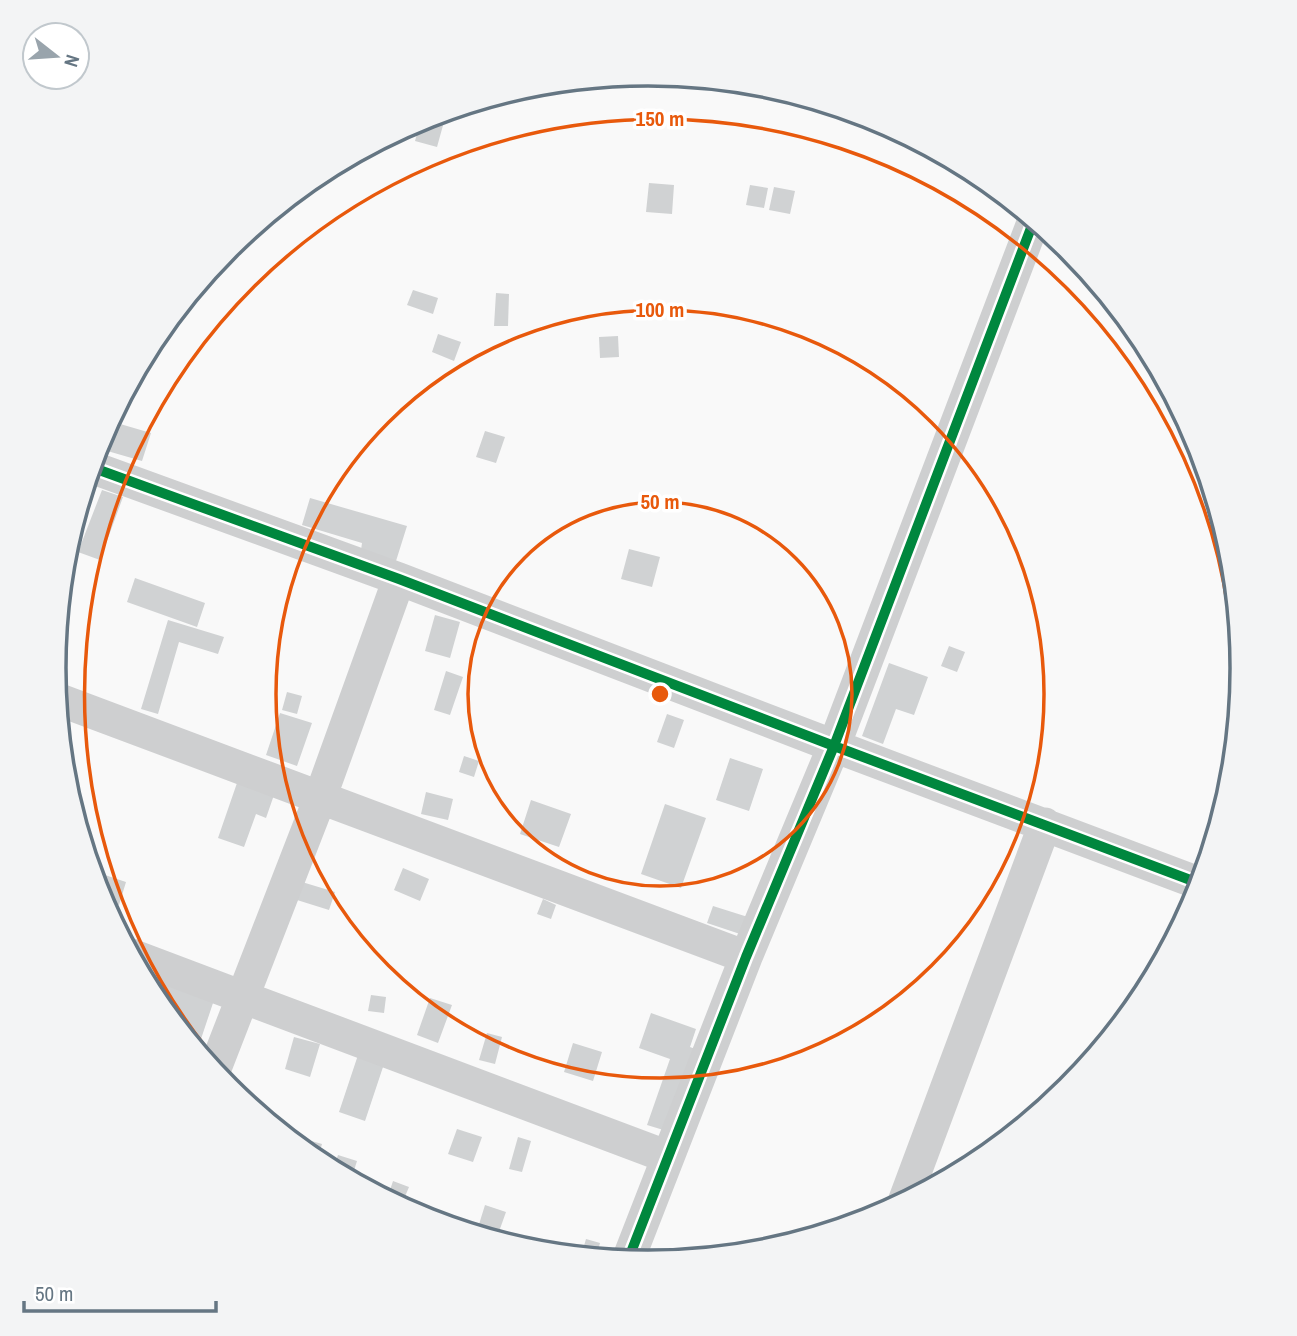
<svg xmlns="http://www.w3.org/2000/svg" width="1297" height="1336" font-family="'Archivo Narrow',sans-serif">
  <style>
    .building { fill: #d0d2d3 }
    .lines { fill: none; stroke-linecap: round; stroke-linejoin: round }
    .minor { stroke: #cecfd0; stroke-width: 33 }
    .cycleway-casing { stroke: #fff; stroke-width: 15 }
    .cycleway { stroke: #00873e; stroke-width: 10 }
    .ring { fill: none; stroke: #e8590c; stroke-width: 3.5 }
    .rim { fill: none; stroke: #657683; stroke-width: 3.5 }
    .centre { fill: #e8590c; stroke: #fff; stroke-width: 3.5 }
    .ring-label { font-size: 21px; text-anchor: middle; font-weight: bold; fill: #e8590c; stroke: #fff; stroke-width: 7; stroke-linejoin: round; paint-order: stroke }
  </style>
  <rect width="100%" height="100%" fill="#f9f9f9"/>
  <!-- building -->
  <path class="building" d="M447,111L437,147L415,141L421,119Z
    M649,183L674,185L672,214L646,212Z
    M750,185L768,188L764,208L746,205Z
    M774,187L795,191L790,214L769,210Z
    M413,290L438,298L433,314L407,305Z
    M496,293L509,294L508,326H494Z
    M438,334L461,342L454,361L432,352Z
    M618,336L619,357L600,358L599,337Z
    M110,421L151,433L142,461L97,448Z
    M485,431L505,437L496,463L476,457Z
    M102,490L123,497L100,560L78,552Z
    M310,498L407,526L396,561L361,550L362,543L302,525Z
    M629,549L660,557L652,587L621,579Z
    M135,578L205,603L197,627L127,602Z
    M435,615L460,622L450,658L425,651Z
    M168,620L224,637L218,654L179,642L158,714L141,709Z
    M949,646L965,652L957,672L941,666Z
    M889,663L928,677L914,715L896,709L883,744L862,736Z
    M446,671L463,677L450,715L434,710Z
    M287,692L302,696L297,714L282,710Z
    M280,713L312,723L297,766L266,755Z
    M667,714L684,720L674,748L657,742Z
    M464,756L479,761L474,777L459,772Z
    M730,758L763,769L749,811L716,800Z
    M237,783L274,795L266,818L256,814L244,847L218,838Z
    M426,792L453,799L448,820L421,814Z
    M531,800L571,814L559,847L520,834Z
    M665,804L706,818L681,888L641,874Z
    M403,868L429,879L420,901L394,890Z
    M99,873L126,882L119,905L102,900L96,883Z
    M302,882L335,892L329,910L297,900Z
    M543,899L556,905L551,919L537,914Z
    M713,906L751,918L746,936L707,923Z
    M143,976L214,1000L200,1042L186,1037L154,998Z
    M371,995L386,997L384,1013L368,1011Z
    M430,998L452,1005L438,1043L417,1035Z
    M651,1013L696,1029L690,1047L698,1050L670,1132L647,1125L670,1059L639,1048Z
    M487,1033L502,1037L495,1064L479,1060Z
    M294,1037L320,1044L310,1077L285,1069Z
    M573,1043L602,1052L593,1081L564,1072Z
    M358,1055L384,1064L365,1121L339,1112Z
    M457,1129L482,1137L473,1162L448,1154Z
    M287,1134L322,1144L317,1161L286,1136Z
    M518,1137L531,1141L522,1172L509,1169Z
    M338,1155L357,1161L351,1180L333,1170Z
    M393,1181L409,1187L401,1206L387,1199Z
    M485,1205L506,1212L496,1240L476,1234Z
    M586,1239L600,1243L596,1257L581,1256Z"/>
  <g class="lines">
    <!-- minor -->
    <path class="minor" d="M91,467L399,579L834,746L1201,884
      M57,699L746,957
      M131,955L668,1157
      M214,1071L320,798L399,579
      M904,1202L1045,824
      M628,1260L746,957L834,746L1034,220"/>
    <!-- cycleway casing -->
    <g class="cycleway-casing">
      <path id="cycleway" d="M91,467L399,579L834,746L1201,884
        M628,1260L746,957L834,746L1034,220"/>
    </g>
    <!-- cycleway -->
    <use href="#cycleway" class="cycleway"/>
  </g>
  <!-- distance rings -->
  <g class="ring">
    <circle cx="660" cy="694" r="192"/>
    <circle cx="660" cy="694" r="384"/>
    <path d="M355 1182A575 575 0 1 1 1223 809"/>
  </g>
  <!-- crop -->
  <path d="M0 0H1297V1336H0ZM66 668a582 582 0 1 1 1164 0a582 582 0 1 1-1164 0Z" fill="#f3f4f5" fill-rule="evenodd"/>
  <path class="rim" d="M66 668a582 582 0 1 1 1164 0a582 582 0 1 1-1164 0Z"/>
  <circle cx="660" cy="694" r="10" class="centre"/>
  <g class="ring-label">
    <text x="660" y="126">150 m</text>
    <text x="660" y="317">100 m</text>
    <text x="660" y="509">50 m</text>
  </g>
  <!-- north arrow -->
  <g transform="translate(56 56) rotate(107)"><circle r="33" fill="#ffffff" stroke="#c1c8cd" stroke-width="2"/>
  <path d="M0-5L12 26L0 18L-12 26Z" fill="#99a4ac"/>
  <text y="-10" font-size="19" font-weight="bold" text-anchor="middle" fill="#657683">N</text>
  </g>
  <!-- scale -->
  <path d="M24 1301v10h192v-10" fill="none" stroke="#657683" stroke-width="3.5"/>
  <text x="35" y="1301" font-size="21" fill="#657683" stroke="#ffffff" stroke-width="5" paint-order="stroke">50 m</text>
</svg>
